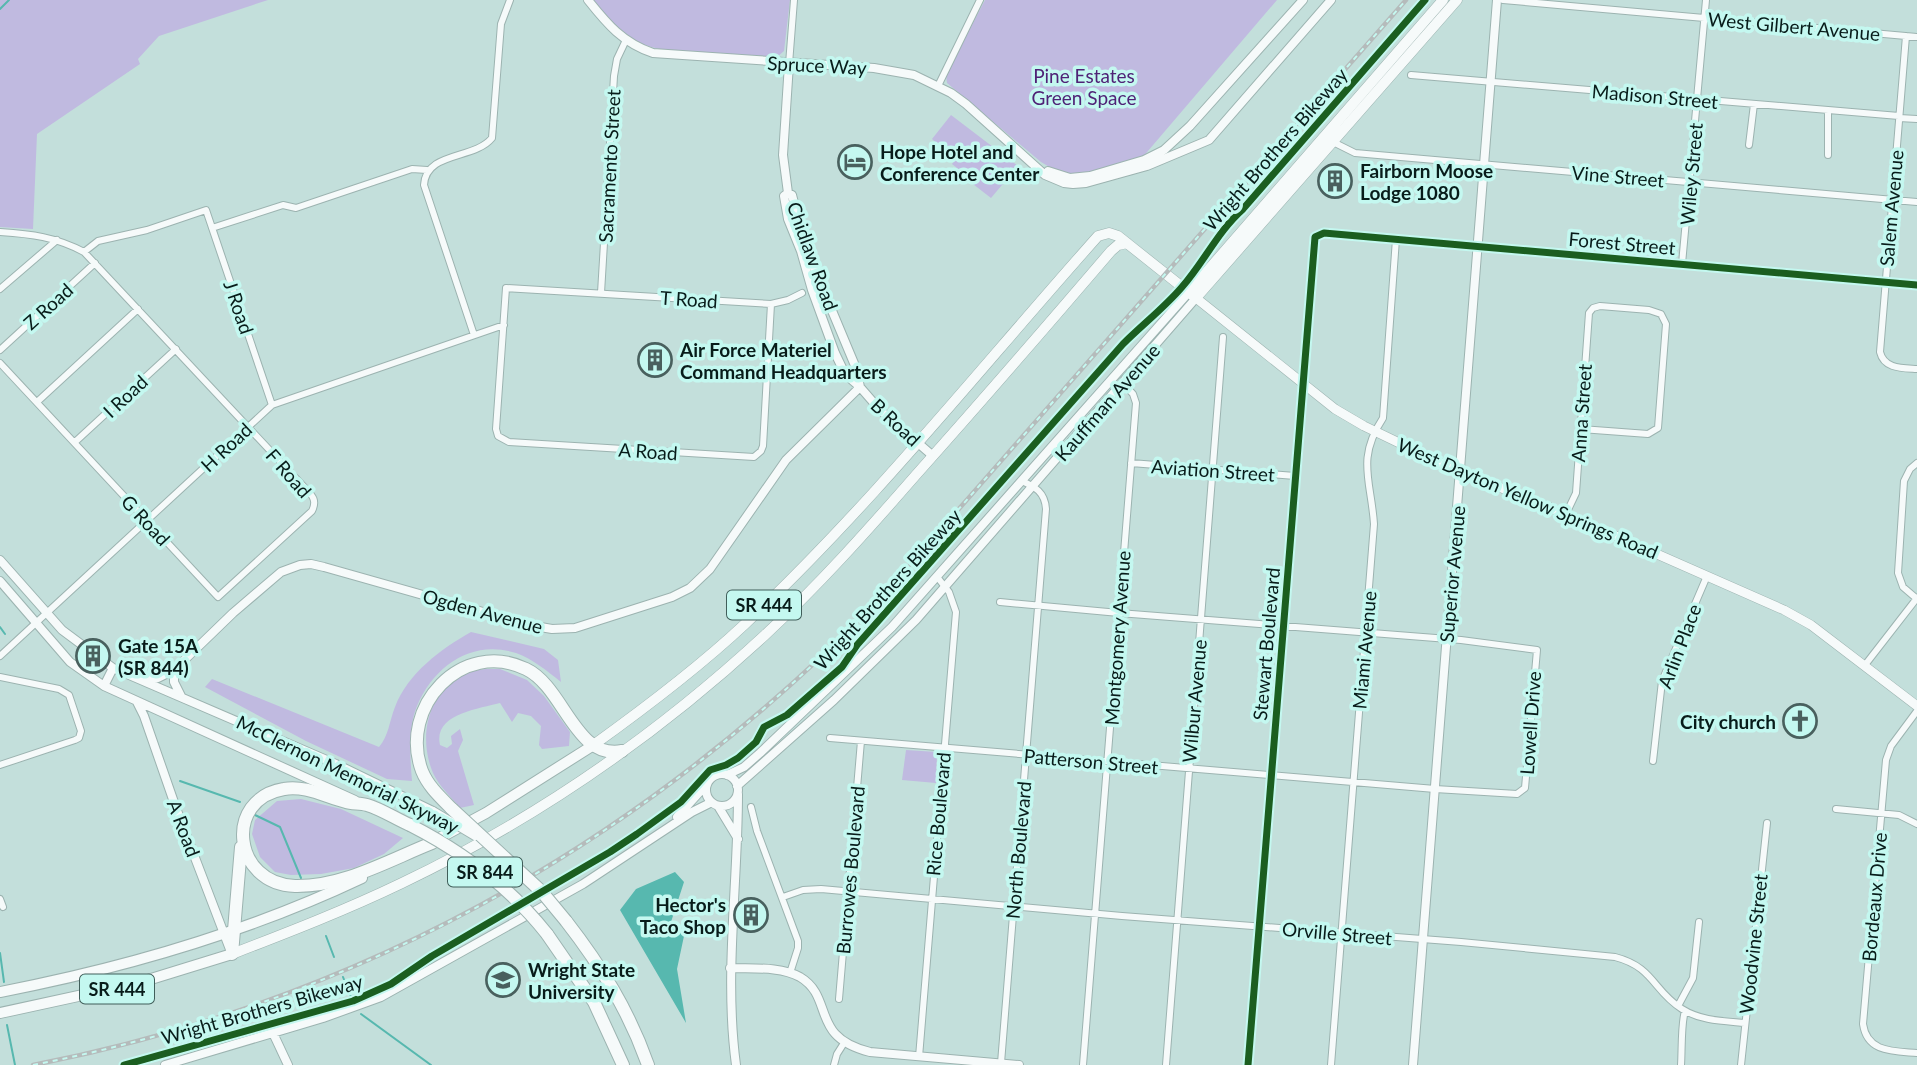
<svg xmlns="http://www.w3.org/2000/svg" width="1917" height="1065" font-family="Lato,sans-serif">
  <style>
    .green { fill: #c0bae0 }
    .water { fill: #57b8af }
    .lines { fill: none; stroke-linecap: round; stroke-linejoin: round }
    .stream { stroke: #57b8af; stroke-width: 2 }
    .minor-casing { stroke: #9cb3b0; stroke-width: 8 }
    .tertiary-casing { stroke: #9cb3b0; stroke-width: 10 }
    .secondary-casing { stroke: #9cb3b0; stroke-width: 10 }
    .primary-casing { stroke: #9cb3b0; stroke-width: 11 }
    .trunk-casing { stroke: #9cb3b0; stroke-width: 12 }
    .motorway-casing { stroke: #9cb3b0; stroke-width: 14 }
    .minor { stroke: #f6fafa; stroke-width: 6 }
    .tertiary { stroke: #f6fafa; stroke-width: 8 }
    .secondary { stroke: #f6fafa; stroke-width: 9 }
    .primary { stroke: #f6fafa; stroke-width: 10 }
    .trunk { stroke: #f6fafa; stroke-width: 10 }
    .motorway { stroke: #f6fafa; stroke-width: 12 }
    .rail-casing { stroke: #b5bbbb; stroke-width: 4.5 }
    .rail { stroke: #c4f8f0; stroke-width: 2; stroke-dasharray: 5; stroke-linecap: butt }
    .tertiary-bridge-casing { stroke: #9cb3b0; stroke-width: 10; stroke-linecap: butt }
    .motorway-bridge-casing { stroke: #9cb3b0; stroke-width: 14; stroke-linecap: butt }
    .tertiary-bridge { stroke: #f6fafa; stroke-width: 8 }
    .motorway-bridge { stroke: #f6fafa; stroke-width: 12 }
    .cycleway-casing { stroke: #c4f8f0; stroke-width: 11 }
    .cycleway { stroke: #1b5e20; stroke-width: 7 }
    .labels { text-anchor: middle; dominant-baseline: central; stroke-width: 7; stroke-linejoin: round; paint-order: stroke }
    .shield { fill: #c4f8f0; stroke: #405e5a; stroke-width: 2 }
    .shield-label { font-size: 18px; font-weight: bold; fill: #081c1a }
    .street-label { font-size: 19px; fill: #081c1a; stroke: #c4f8f0 }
    .park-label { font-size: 19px; fill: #4f2276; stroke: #c4f8f0 }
    .poi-label { font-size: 19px; font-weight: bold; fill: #081c1a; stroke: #c4f8f0; text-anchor: start }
  </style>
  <rect width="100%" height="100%" fill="#c3dfdb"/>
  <!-- green -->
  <path class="green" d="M0,0H268L159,36L138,59L140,64L37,134L33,229L0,227Z
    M593,0H790L784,51L776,58C740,56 660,57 631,39C615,29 604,15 593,0Z
    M985,0H1277L1142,158L1082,174L1058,172L1041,162L947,83L946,75Z
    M951,115L1018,166L991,198L960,174L962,172L952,164L955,160L932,139Z
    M471,632L544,649L558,660L561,682C547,671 533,659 516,653C472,639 434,666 417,706C408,728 410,757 412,781L387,779L306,741L205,687L212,679L379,747C389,735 389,722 395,707C408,673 441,649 471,632Z
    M485,669H500L527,680L544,696L570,732L569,746L542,749L539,745L541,726L531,716L518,713L512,722L500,703C478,709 433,714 440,745L447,748L452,744L451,736L460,729L463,740L458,751L474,805L460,808C451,797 439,786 433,773C418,738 427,692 464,674C469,671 478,670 485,669Z
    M906,750L937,752L936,783L902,780Z
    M301,799L341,809L403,838L384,854L354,868L321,874L291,875L275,872L260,857L252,834L255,820L277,801Z"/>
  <!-- water -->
  <path class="water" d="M675,872L684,882L671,922L684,936L677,969L686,1023L620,910L636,889Z"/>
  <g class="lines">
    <!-- stream -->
    <path class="stream" d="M0,9L9,0
      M0,627L5,634
      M180,781L240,802
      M255,815L280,827L301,878
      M326,936L334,957
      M0,953L4,982
      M343,977L351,997
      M361,1014L431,1065
      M7,1025L15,1065"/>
    <!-- minor casing -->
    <g class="minor-casing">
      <path id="minor" d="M1503,0L1917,37
        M1906,36L1880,352C1884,369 1902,368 1917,369
        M789,64L794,0
        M1411,75L1899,116
        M938,86L980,0
        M1899,118L1917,119
        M1329,140L1355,153L1917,202
        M1749,145L1754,104
        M1828,155V110
        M212,228L283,205L296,208L412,169L427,170
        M0,232C31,234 56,237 84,252L306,489C313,496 317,501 312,511L218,597L0,363
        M84,252L98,241L147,230L206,210L272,405
        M1682,264L1706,0
        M0,289L57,240
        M601,293L614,76L617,59L626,40
        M771,304L763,446L761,451L754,457L509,442L498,436L496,429L506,288L771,304L788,300L802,293
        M474,335L424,185C426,151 474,160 492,138L501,24L510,0
        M0,350L95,263
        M37,402L138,309
        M75,442L176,349
        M1131,463L1295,476
        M1917,463L1910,469L1904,481L1898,573L1903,587L1917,599
        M1566,514L1576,493L1589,313L1593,308L1600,306L1649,310L1661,314L1666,324L1658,428L1648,434L1581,429
        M0,656L272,405L504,325
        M1865,665L1917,598
        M0,677L59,689L69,695L81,731L79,738L75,740L0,765
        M1917,711L1891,746L1886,760L1863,1024C1867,1053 1894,1051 1917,1053
        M830,738L1435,789L1517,794L1525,788L1537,650L1461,640L1119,613L1000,602
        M1653,761L1662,681L1707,576
        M751,807L757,831L798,941V948L790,973
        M1836,809L1899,815L1917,824
        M783,897L803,890L821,889L1122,916L1461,942L1615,957C1654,967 1653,991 1682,1009C1701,1021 1723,1021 1745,1023
        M0,899L3,907
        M839,999L861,741
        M1678,1006L1693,978L1699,922
        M919,1057L956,612L949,592L938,578
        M1001,1063L1046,509C1045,492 1035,487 1022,481
        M834,1065L837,1054L844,1043
        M1083,1065L1136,403L1133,394L1123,383
        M1166,1065L1223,337
        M1248,1065L1315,237L1324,233L1917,285
        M1331,1065L1374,524C1371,480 1356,459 1383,418L1396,239
        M1681,1065C1682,1051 1681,1023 1685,1011
        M1741,1065L1767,823"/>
    </g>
    <!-- tertiary casing -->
    <g class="tertiary-casing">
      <path id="tertiary" d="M588,0C607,24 623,43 653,53L874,68L914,75L951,93L966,104L1045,175L1064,183L1073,184L1086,183L1147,166L1209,140L1331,0
        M789,64L783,155L788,193L784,196L788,219L801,251L812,290L835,353L845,374L860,387L880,410L933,456
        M1048,171L1070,178L1090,176L1144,160L1164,150L1190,126L1303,0
        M788,193L792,195L805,246L856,368L860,387
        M0,560L62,630L113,668L336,764L433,811
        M0,581L70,662L104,686L355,800
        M174,670V682L181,696
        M143,680L158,678L174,670L233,613L281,572L300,565L311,564L324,567L529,625L552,629L575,628L672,597L690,588L710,569L786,460L860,387
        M104,686L113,668
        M137,702L144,716L176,808L231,952
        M706 790a16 16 0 1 1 32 0a16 16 0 1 1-32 0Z
        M727,775L744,767L760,753L892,627L1189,292
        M737,786L834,700L916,620L1196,298
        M718,806L738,839
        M677,817L706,785
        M730,968C752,969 780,966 800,977C835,998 809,1037 870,1052L1019,1065
        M273,1033L288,1065
        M165,1065L323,1018L381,997L583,884L692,812L710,803
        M736,1065C724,975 738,885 738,794
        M1413,1065L1497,0"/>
    </g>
    <!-- secondary casing -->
    <g class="secondary-casing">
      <path id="secondary" d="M1196,298L1335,409L1364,426L1445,465L1566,514L1784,610L1811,625L1917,706"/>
    </g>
    <!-- primary casing -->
    <g class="primary-casing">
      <path id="primary" d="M1189,292L1443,0
        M592,746C645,708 697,669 745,624C872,505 982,366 1098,236L1109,233L1118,236L1196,298L1457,0
        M232,954C289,932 346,910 402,883C534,820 658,734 765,635C819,585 867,531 915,476C981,402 1046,327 1111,251L1118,245L1127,243"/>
    </g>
    <!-- trunk casing -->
    <g class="trunk-casing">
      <path id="trunk" d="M432,842L486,813L592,746
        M0,992C124,968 248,932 362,878
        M0,1013L138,983L232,954"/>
    </g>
    <!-- motorway casing -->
    <g class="motorway-casing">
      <path id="motorway" d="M452,809C440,797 428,786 422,771C398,707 462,638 526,669C564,687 575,760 622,751
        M410,825C396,819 381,809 367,805C360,803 352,804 346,802C326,797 305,785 284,789C223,799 233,884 295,886C343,887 389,860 432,843
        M566,921C601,966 629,1011 648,1065
        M547,934L594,1002L623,1065
        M232,954L241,847"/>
    </g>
    <!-- minor -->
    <use href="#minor" class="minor"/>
    <!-- tertiary -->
    <use href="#tertiary" class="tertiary"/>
    <!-- secondary -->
    <use href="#secondary" class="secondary"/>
    <!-- primary -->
    <use href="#primary" class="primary"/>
    <!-- trunk -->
    <use href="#trunk" class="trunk"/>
    <!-- motorway -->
    <use href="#motorway" class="motorway"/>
    <!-- rail casing -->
    <g class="rail-casing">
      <path id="rail" d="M33,1065C365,1000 643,842 878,601L1406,0"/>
    </g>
    <!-- rail -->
    <use href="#rail" class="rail"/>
    <!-- tertiary-bridge casing -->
    <g class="tertiary-bridge-casing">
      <path id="tertiary-bridge" d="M433,811L475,836"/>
    </g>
    <!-- motorway-bridge casing -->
    <g class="motorway-bridge-casing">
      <path id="motorway-bridge" d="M452,809L542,892L566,921
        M410,825C463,852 510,887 547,934"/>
    </g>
    <!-- tertiary-bridge -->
    <use href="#tertiary-bridge" class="tertiary-bridge"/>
    <!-- motorway-bridge -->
    <use href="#motorway-bridge" class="motorway-bridge"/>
    <!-- cycleway casing -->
    <g class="cycleway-casing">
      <path id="cycleway" d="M124,1065L353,1001L391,984L432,956L610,852L637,834L681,802L710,770L726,765L738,758L756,742L764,727L787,715L842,667L857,645L1123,344C1142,325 1165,307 1182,287C1204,262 1218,231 1243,209L1425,0
        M1248,1065L1315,237L1324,233L1917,285"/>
    </g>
    <!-- cycleway -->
    <use href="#cycleway" class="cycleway"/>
  </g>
  <!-- icons -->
  <defs>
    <g id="hotel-ring" transform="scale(1.75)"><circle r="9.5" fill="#c4f8f0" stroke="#49605e" stroke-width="1.5"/><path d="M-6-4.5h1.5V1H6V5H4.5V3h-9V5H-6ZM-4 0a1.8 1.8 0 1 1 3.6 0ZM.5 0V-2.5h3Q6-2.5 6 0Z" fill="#49605e"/></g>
    <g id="building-ring" transform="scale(1.75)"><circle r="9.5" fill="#c4f8f0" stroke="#49605e" stroke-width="1.5"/><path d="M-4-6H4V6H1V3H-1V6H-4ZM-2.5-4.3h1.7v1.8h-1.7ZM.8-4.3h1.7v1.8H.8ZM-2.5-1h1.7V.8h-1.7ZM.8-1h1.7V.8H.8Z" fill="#49605e"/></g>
    <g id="church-ring" transform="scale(1.75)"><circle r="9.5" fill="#c4f8f0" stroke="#49605e" stroke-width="1.5"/><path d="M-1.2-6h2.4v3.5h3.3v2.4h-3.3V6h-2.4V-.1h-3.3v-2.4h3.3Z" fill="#49605e"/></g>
    <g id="university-ring" transform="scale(1.75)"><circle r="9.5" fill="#c4f8f0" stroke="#49605e" stroke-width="1.5"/><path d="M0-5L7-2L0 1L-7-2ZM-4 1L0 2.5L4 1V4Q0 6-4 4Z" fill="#49605e"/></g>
  </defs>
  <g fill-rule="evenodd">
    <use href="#hotel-ring" x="855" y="162"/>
    <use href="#building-ring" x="1335" y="181"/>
    <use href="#building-ring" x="655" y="360"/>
    <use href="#building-ring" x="93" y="656"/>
    <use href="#church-ring" x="1800" y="721"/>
    <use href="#building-ring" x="751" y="915"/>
    <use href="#university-ring" x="503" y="980"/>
  </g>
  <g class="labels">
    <!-- shield labels -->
    <g class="shield">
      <rect x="727" y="590.5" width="74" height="29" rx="5"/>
      <rect x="448" y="857.5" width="74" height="29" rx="5"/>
      <rect x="80" y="974.5" width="74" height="29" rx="5"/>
    </g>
    <g class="shield-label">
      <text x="764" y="605">SR 444</text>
      <text x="485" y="872">SR 844</text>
      <text x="117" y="989">SR 444</text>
    </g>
    <!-- street labels -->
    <g class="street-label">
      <text transform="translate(1794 26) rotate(5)">West Gilbert Avenue</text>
      <text transform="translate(817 65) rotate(3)">Spruce Way</text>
      <text transform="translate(1655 96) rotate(5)">Madison Street</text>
      <text transform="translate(1275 149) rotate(-49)">Wright Brothers Bikeway</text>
      <text transform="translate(609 166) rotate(-87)">Sacramento Street</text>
      <text transform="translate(1691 174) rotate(-85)">Wiley Street</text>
      <text transform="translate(1618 176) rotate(5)">Vine Street</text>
      <text transform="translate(1891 208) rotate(-85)">Salem Avenue</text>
      <text transform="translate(1622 243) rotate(5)">Forest Street</text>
      <text transform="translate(813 256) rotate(70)">Chidlaw Road</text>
      <text transform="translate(689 299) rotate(4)">T Road</text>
      <text transform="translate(48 306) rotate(-42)">Z Road</text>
      <text transform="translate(239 307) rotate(71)">J Road</text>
      <text transform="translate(125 396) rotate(-43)">I Road</text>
      <text transform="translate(1107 402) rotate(-49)">Kauffman Avenue</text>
      <text transform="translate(1581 413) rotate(-86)">Anna Street</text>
      <text transform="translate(896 422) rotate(43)">B Road</text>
      <text transform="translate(226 447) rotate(-43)">H Road</text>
      <text transform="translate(648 451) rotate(4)">A Road</text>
      <text transform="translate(1213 470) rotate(4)">Aviation Street</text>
      <text transform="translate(289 473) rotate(49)">F Road</text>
      <text transform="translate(1528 498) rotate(23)">West Dayton Yellow Springs Road</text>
      <text transform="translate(146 520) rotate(47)">G Road</text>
      <text transform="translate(1452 574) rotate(-85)">Superior Avenue</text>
      <text transform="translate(887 589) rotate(-48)">Wright Brothers Bikeway</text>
      <text transform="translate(483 611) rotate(15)">Ogden Avenue</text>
      <text transform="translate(1117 638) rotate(-86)">Montgomery Avenue</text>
      <text transform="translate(1266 644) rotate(-85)">Stewart Boulevard</text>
      <text transform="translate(1679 646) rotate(-69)">Arlin Place</text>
      <text transform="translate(1364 650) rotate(-85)">Miami Avenue</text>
      <text transform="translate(1194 701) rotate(-85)">Wilbur Avenue</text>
      <text transform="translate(1530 723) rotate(-86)">Lowell Drive</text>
      <text transform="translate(1091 761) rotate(5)">Patterson Street</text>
      <text transform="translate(348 774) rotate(26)">McClernon Memorial Skyway</text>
      <text transform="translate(938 814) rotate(-85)">Rice Boulevard</text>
      <text transform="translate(184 828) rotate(69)">A Road</text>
      <text transform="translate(1018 850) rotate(-85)">North Boulevard</text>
      <text transform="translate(850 870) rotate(-85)">Burrowes Boulevard</text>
      <text transform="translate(1874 897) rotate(-85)">Bordeaux Drive</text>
      <text transform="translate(1337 933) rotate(5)">Orville Street</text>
      <text transform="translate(1753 944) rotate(-84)">Woodvine Street</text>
      <text transform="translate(262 1009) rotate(-16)">Wright Brothers Bikeway</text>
    </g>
    <!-- park labels -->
    <g class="park-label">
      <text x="1084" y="75">Pine Estates<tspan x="1084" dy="22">Green Space</tspan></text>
    </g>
    <!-- poi labels -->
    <g class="poi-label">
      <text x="880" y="151">Hope Hotel and<tspan x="880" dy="22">Conference Center</tspan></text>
      <text x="1360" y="170">Fairborn Moose<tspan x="1360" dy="22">Lodge 1080</tspan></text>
      <text x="680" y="349">Air Force Materiel<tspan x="680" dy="22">Command Headquarters</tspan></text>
      <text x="118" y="645">Gate 15A<tspan x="118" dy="22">(SR 844)</tspan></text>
      <text x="1776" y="721" text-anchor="end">City church</text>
      <text x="726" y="904" text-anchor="end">Hector's<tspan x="726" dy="22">Taco Shop</tspan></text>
      <text x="528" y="969">Wright State<tspan x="528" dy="22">University</tspan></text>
    </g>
  </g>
</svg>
